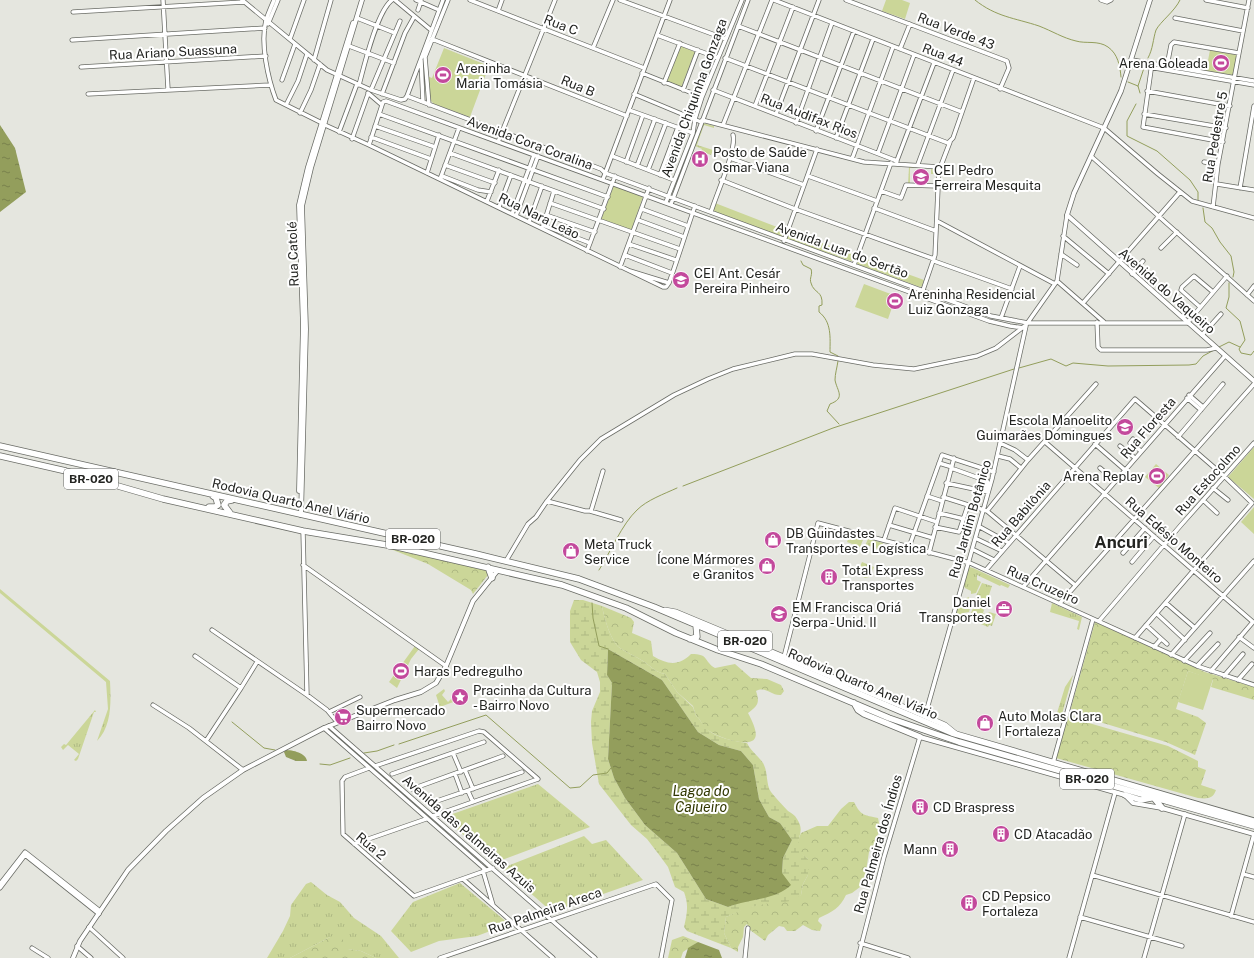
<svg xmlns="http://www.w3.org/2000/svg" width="1254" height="958" font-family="'Public Sans',sans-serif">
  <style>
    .grass { fill: url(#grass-tufts) }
    .forest { fill: url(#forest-crowns) }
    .wetland { fill: url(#wetland-marsh); fill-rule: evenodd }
    .park { fill: #cbd698 }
    .water { fill: url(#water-ripples) }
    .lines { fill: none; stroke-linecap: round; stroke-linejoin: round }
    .stream { stroke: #939e5c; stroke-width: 1 }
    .minor-casing { stroke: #6a6c66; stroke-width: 5 }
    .tertiary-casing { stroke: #6a6c66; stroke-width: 5.5 }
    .primary-casing { stroke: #6a6c66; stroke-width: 6 }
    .trunk-casing { stroke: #6a6c66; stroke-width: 7 }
    .minor { stroke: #fff; stroke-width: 3.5 }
    .tertiary { stroke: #fff; stroke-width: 4 }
    .primary { stroke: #fff; stroke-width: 5 }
    .trunk { stroke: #fff; stroke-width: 5.5 }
    .labels { text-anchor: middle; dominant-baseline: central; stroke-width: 4; stroke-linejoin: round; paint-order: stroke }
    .shield { fill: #fff; stroke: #656664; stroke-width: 1 }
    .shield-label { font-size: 12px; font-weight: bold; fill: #232421 }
    .street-label { font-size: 13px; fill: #232421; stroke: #fff }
    .poi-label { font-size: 13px; fill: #232421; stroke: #fff; text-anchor: start }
    .water-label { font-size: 14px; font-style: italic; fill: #313701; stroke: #fff }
    .district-label { font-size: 17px; font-weight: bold; fill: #232421; stroke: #fff }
  </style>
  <defs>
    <pattern id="grass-tufts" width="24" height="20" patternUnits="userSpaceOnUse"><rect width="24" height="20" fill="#cbd698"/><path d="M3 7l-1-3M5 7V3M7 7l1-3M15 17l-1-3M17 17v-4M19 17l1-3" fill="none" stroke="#aeb883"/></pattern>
    <pattern id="forest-crowns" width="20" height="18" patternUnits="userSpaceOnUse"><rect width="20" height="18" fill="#cbd698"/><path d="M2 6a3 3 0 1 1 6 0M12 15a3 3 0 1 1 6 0" fill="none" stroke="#aeb883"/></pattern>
    <pattern id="wetland-marsh" width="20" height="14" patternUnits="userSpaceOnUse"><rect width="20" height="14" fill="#cbd698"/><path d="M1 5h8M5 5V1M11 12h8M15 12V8" fill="none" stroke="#aeb883"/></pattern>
    <pattern id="water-ripples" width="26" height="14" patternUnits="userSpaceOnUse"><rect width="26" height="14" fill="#939e5c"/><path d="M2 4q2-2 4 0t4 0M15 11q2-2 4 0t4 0" fill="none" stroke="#78814c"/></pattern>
  </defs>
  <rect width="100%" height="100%" fill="#e5e6df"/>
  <!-- grass -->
  <path class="grass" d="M703,123L714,126V128L704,125L697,145L713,150L711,155L701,151L702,149L695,146Z
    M909,167L934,168L935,174H931V168H923V174H919V168H910V183L918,184V178H923V184H931H908Z
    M868,539L883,543L880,550L867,545L865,550L873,553L863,550Z
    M862,562L874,567L869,577L865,578L857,573Z
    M969,567L973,568L1010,585L1008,588L1001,585L1000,586L977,575V580L981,582L976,593L971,594V591L965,588L963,584Z
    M982,583L992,586L987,601L976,596Z
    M0,589L110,681C111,701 112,726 97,741L108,709L106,682L0,593Z
    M969,597L968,604L971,605L969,612L963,613L960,616L956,614L959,601Z
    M975,603L984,610L983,613L987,615L989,612L996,614L992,626L989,625L988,627L976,622L977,620L974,619L971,613Z
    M1052,603L1082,617L1079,630L1077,629L1079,621L1050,612Z
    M1073,675L1062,714L1060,717L1057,713L1065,687Z
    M444,689L445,691L442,695L448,702L453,697L456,701L440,707L436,695Z
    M95,710L96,712H94L78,759L76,761L74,760L79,754L68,745L63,750L61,747L64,744L66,745Z
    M538,784L590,827L494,863L444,817Z
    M584,836L592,844L606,840L643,880L552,912L502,868Z
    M311,882L327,895L340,902L354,918L381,936L399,958H376L361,951L347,949L330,937L290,958H267L283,931L290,916L291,905L306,884Z
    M460,883L509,924L477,936L439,941L411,952L391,931L413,902Z"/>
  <!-- forest -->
  <path class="forest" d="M383,546L488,570V575L473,594L471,590L428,564Z
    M602,606L631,618L634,622L632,633L651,641L653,656C668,665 679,666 691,654C710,654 703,661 715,668L735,664L751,678L767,679L781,685L784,691L781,695C771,696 766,686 756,691C760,703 758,706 748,713C758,732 763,747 734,741C725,739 712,734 705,728C701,724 701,719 696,716L693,706L677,692L665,674C656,672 654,669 647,664C639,657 628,654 620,648C611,642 604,617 602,606Z
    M1095,622L1205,672L1254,687V700L1211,687L1213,680L1188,671L1176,709L1198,717L1206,723L1195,755L1166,742L1083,717L1073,712L1071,708Z
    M1070,714L1082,721L1168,746L1198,761V767L1206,770L1201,785L1216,790C1213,799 1207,799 1198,798L1056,758L1067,717Z
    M849,802H854C861,816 864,815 878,818L880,828L875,843L869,852L864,884L852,893L846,895C840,908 832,912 819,918L818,921L822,925L820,931L812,930L803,925L795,931H787L784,927L779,926L768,935L765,941L750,930L747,924L744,927L743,937L738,947V952L731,948L724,933L726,917L745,908L801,895L803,884L808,875V859C795,850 795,847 801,833L817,826H828L841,809Z
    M340,934L348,949L361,951L376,958H290L330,937Z
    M683,936L698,942L683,952L681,958H668L672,940Z"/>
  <!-- wetland -->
  <path class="wetland" d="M574,600H583L602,606C604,617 611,642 620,648C628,654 639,657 647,664C654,669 656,672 665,674L677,692L693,707L696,716C701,719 701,724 706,728C715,738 734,741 747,743C751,752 762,759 764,765C768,773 766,785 771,792C776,798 782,805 788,811C791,813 795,815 797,819C809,836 786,843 808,859V875L803,884L801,895C787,905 782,901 765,904C751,906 739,911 726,917L724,933L731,948L687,931L684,927C687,914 689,905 684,892L675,887L668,867L660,856L647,839L631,825L599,784L592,743L591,722L592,711L600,692V682L597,672L581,660L570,642V611ZM608,649L662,680L698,732L719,745L741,751L753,765L759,799L769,817L780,823L792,840L783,858L782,873L766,897L741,902L728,907L706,899L677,853L645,825L625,798L614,778L608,759L612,683L607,675Z"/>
  <!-- park -->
  <path class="park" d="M886,0H902L910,3L905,19L882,11Z
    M681,46L695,52L681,88L667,81Z
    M444,48L489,66L470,117L434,104L430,100L427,76L432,78Z
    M1210,50L1237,55L1233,75L1206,71Z
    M614,185L643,197L631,231L601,220Z
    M715,203L785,230L781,237L712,211Z
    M789,231L855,255L852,261H851L787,239Z
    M858,256L924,280L922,286L920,287L857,264Z
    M864,284L896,296L888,319L855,307Z
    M1254,447V499L1228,477Z
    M1156,464L1169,475L1159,488L1145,477Z
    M1254,507V534L1241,522Z
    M850,535L863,540L860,547L847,542Z
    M415,646L419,649L411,659L397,688L389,682Z
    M1188,671L1213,679L1203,710L1178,702Z"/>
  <!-- water -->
  <path class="water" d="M0,125L15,148L26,192L0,212Z
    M608,649L662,680L698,732L719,745L741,751L753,765L759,799L769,817L780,823L792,840L783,858L782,873L791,885C776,900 748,899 728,907L706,899L677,853L645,825L625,798L614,778L608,759L612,683L607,675Z
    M285,750C293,750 306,753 307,761H296L286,757L284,752Z
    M698,942L719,950L722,958H685L688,948Z"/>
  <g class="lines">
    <!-- stream -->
    <path class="stream" d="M975,0C996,17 1015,18 1039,26C1052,31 1063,38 1076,41C1086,44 1098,40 1108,47C1118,54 1120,66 1121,77
      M1148,58C1153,49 1153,39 1156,30C1160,22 1175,11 1180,0
      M1128,82L1138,86L1140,93
      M1138,86L1144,68
      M1136,104L1127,121V136L1157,151L1190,180L1198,192V202
      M1203,208L1205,222L1212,228L1220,242L1231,256L1234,272L1233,277
      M801,261L803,265L811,269C813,275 809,278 811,283C814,294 823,290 822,305L819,306V312C832,322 830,338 830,352L838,356
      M1229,283V297L1226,308L1240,321L1245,340L1239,349L1241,353L1251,355L1254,351
      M1219,347L1229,342L1240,347
      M838,361C837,368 835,374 835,380C837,391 846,398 830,404L827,411L839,424
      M1019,368L1051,359L1066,366L1073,363L1108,366L1189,365L1196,364L1203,356L1216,349
      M683,486L833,428L1014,369
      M599,570C610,553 622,524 637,510C647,500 664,494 677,488
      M592,603L593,618L599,646L608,649
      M232,722L264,748L275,750
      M399,744L486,715L570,788L580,787L593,775L607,773L611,768
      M364,753L377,751L394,745
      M320,764L330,765L350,758"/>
    <!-- minor casing -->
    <g class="minor-casing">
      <path id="minor" d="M163,0L168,89
        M242,0L327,70L371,90L401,100L405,99L407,96L443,0
        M274,0C271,7 268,14 266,20C260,43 268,79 276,100L322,123
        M395,0L431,30
        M416,0L439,10
        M470,0L644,68
        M620,0L726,39
        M774,0L1104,128L1158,174L1192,201L1254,218
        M846,0L1007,61L1009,68L1000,89
        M1101,0L1107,2L1111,0
        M1206,0L1248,8
        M418,10L421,1
        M498,11L502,0
        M73,12L244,2
        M357,18L395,33
        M1175,18L1243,31
        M268,24L278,0
        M738,26L962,112
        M657,35L718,58
        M290,39L304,0
        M432,39L627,116
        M72,40L265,28
        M349,46L394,63
        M593,48L613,0
        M900,49L910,24
        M725,58L948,143L953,138L974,78
        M314,60L331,0
        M421,60L423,102
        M1132,60L1254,81
        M1152,63L1143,127L1223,142
        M1131,64L1254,85
        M1167,66L1171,45L1174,42L1239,53
        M81,67L266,56
        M642,73L702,97
        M282,80L295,44
        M664,83L680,43
        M359,85C364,66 377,11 392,0
        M371,90L400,21
        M683,90L698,50
        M713,90L897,161
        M1147,91L1230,106
        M368,93L382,105
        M88,94L270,85
        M382,94L405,33L414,17
        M634,94L701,122
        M407,96L601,169L605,173L991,316L1028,323H1187L1227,276
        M286,105L298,81L307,54
        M429,105L425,57L448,0
        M755,106L793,7
        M629,110L693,133
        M300,113L311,90L320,64
        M379,114L608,197
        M776,114L819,0
        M1144,114L1226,128
        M702,120L864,162L939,167L935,255L921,296
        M796,123L832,23
        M325,125L369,145
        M723,125L772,0
        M375,126L435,147
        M816,131L854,31
        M339,132L357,84
        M371,137L431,159
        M836,138L873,39
        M352,139L368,94
        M498,142L555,0
        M450,153L604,209
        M878,153L914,55
        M612,156L674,180
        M1092,157L1254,301
        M730,158L804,185
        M852,159L893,47
        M626,162L643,115
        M1204,162L1218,164
        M896,163L934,63
        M918,164L953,70
        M445,165L495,183
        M637,166L655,119
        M940,168L950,142
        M648,170L666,123
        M427,173L439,135
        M660,175L678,127
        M442,176L478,190L491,192
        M808,176L877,201
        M440,179L459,128
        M603,179L670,0
        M721,180L795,209L934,259
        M1217,184L1254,190
        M1240,188L1254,106
        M881,191L901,198L906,185L938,186
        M487,201L499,170
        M666,202L693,133L695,119L702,97L742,0
        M550,203L680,249
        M671,204L748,0
        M695,206C686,232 678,258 669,283L666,287H663L369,145L383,102L386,101L989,321L1010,326L1024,328
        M499,207L511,175
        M1213,207L1218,164L1249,0
        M874,208L936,231
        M642,209L688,226
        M711,212C716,195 737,149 733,135
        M512,214L534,155
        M546,215L595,232
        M516,216L538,156
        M638,220L684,237
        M937,221L1055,284
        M529,222L542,186
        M543,225L590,243
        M543,226L554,191
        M1063,236L1109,274
        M784,241L817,149
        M629,244L676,260
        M1161,248L1177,232
        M587,251L615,176
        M1061,254L1077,265
        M625,255L672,273
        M934,261L1012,289
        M854,265L891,163
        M620,267L649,188
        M630,271L669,283
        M1132,274L1143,261
        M1057,281L1104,322
        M1247,295L1254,286
        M1083,303L1180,192
        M1200,307L1181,290L1182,287L1194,276L1213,292
        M1001,318L1020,266
        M1097,322L1098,347L1101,350H1207L1216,348
        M1202,335L1221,314
        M1189,395L1203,407
        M1187,398L1201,410
        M1178,437L1223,384
        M1133,439L1130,443L1141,451
        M1045,442L1253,622
        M1000,443L1015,450L1028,460
        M1095,444L1125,470
        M1120,446L1135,458
        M998,456L1010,459L1021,468
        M939,463L952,467
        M951,468L987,481L988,483L986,491
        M1100,468L1115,481
        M946,483L988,492
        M1213,488L1228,500
        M927,496L942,501
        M943,497L987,511L1075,585
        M1203,500L1217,513
        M547,501L585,511H591L603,471
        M590,511L621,520
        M987,511L1028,460L1096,384
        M939,513L964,519
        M889,525L933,538
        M935,527L959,532L968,505
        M980,527L1009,543
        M303,531L307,695
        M977,539L1002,551
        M884,540L895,508L937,522
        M909,547L942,455L994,472
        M974,550L994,560
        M929,553L954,458
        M1123,553L1145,528
        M506,561L528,524L536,517L547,501L580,460L601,439L674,395L708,379L733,369L795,354H812L873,365L914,369L977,356L996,348L1026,325L1057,281L1067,215
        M1132,562L1154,536
        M303,565L446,666
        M986,570L1135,399L1224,476L1252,503L1135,638
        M1023,587L1225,356
        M1060,603L1254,384
        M1166,603L1195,628
        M1157,614L1185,640
        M1099,621L1181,525L1254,443
        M1146,625L1167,644
        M212,630L307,695L327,710L337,722
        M1239,637L1254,648
        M1154,647L1161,639
        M1171,655L1254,561
        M195,656L241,688L257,662
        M784,657L818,523L970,563L1197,666L1254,685
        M1184,661L1210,633
        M1197,666L1218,644
        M1211,671L1253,622
        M1224,676L1243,654
        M1238,680L1252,664
        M153,705L189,728L243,770
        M329,712L360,697
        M925,716L992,479L1026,326
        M329,726L595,958
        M324,728L486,870
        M206,741L241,688
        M453,753L461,772
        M1053,763L1093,619
        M375,766L479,731L484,732L538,779
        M369,768L345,777L342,781L343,834L414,896L493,868
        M465,770L473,789
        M392,774L484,742
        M455,774L462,793
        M412,789L503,756
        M468,791L473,802
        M431,803L522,772
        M433,816L538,779
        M354,844L426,819
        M483,871L493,905
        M1243,874L1254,877
        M1092,875L1254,922
        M463,879L553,958
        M0,884L25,852L100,911
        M0,888L25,855L99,914
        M1231,916L1254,834
        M1080,917L1182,946
        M89,927L123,958
        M860,943L908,958
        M77,946L91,958
        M32,948L48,958
        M440,958L656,884L672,900L661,958
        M745,958L748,928
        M858,958L884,857L920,737
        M1069,958L1115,793
        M1144,958L1185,814"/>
    </g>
    <!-- tertiary casing -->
    <g class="tertiary-casing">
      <path id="tertiary" d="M1150,0L1121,91L1074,193L1067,215L1254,381
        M299,491L303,325L299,205L308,167L353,23
        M301,515L306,329L302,206L311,168L362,0
        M920,737L1125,795L1133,803L1162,808L1254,834
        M73,958L80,941L128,870L166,831L203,798L243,770L324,728L395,700L421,692L436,683L446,666L473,601L498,570"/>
    </g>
    <!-- primary casing -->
    <g class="primary-casing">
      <path id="primary" d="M665,610L676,612L911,710L945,725L956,734"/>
    </g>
    <!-- trunk casing -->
    <g class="trunk-casing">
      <path id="trunk" d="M0,446L476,554L579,579L654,607L952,733L1254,821
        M0,456L66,471L163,499L303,531L393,546L562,585L626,608L676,633L718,650L761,664L889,718L959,742L1254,826
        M209,507H215L218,505L216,498L213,496
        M230,513L224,505L227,501L232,500
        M488,567L492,578
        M690,639L697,637L696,625
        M835,678L846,686
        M854,703L858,710L864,714L920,737
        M1125,795L1141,800L1151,798
        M1154,798L1162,808"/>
    </g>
    <!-- minor -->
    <use href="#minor" class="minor"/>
    <!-- tertiary -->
    <use href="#tertiary" class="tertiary"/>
    <!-- primary -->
    <use href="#primary" class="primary"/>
    <!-- trunk -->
    <use href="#trunk" class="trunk"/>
  </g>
  <!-- icons -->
  <defs>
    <g id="stadium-disc" transform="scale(0.9)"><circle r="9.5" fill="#c3499c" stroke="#fff"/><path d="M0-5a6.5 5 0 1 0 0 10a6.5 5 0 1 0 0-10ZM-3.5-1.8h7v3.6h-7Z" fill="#fff"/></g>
    <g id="hospital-disc" transform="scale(0.9)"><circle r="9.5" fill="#c3499c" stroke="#fff"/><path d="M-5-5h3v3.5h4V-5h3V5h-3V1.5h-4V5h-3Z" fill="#fff"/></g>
    <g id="school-disc" transform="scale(0.9)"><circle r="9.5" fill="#c3499c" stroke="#fff"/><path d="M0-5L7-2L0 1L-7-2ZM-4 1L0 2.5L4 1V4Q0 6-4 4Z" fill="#fff"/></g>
    <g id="shop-disc" transform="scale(0.9)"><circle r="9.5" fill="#c3499c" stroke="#fff"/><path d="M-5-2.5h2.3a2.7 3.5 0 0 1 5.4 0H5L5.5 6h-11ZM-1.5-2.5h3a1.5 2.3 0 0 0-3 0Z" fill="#fff"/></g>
    <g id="building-disc" transform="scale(0.9)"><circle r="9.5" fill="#c3499c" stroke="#fff"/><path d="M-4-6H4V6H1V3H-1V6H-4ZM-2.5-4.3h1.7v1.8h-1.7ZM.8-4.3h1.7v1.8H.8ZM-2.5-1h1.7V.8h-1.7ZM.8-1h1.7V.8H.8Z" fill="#fff"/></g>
    <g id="office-disc" transform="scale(0.9)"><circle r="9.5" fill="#c3499c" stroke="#fff"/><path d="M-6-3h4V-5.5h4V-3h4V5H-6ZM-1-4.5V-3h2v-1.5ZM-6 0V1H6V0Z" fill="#fff"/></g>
    <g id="sight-disc" transform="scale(0.9)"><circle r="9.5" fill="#c3499c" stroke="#fff"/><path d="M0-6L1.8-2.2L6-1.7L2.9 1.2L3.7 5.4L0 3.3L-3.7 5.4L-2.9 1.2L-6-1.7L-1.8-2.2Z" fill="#fff"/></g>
    <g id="supermarket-disc" transform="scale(0.9)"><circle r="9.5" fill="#c3499c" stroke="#fff"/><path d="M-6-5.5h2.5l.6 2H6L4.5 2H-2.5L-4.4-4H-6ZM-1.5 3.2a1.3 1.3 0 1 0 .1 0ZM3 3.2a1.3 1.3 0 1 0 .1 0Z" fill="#fff"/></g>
  </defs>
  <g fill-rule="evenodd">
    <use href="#stadium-disc" x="1221" y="63"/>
    <use href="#stadium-disc" x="443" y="75"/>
    <use href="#hospital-disc" x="700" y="159"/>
    <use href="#school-disc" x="921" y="177"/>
    <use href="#school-disc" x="681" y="280"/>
    <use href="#stadium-disc" x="895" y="301"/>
    <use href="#school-disc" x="1125" y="427"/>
    <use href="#stadium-disc" x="1157" y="476"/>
    <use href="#shop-disc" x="773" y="540"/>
    <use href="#shop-disc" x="571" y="551"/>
    <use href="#shop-disc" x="767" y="566"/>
    <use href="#building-disc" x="829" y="577"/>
    <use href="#office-disc" x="1004" y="609"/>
    <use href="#school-disc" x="779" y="614"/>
    <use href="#stadium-disc" x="401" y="671"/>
    <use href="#sight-disc" x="460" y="697"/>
    <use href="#supermarket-disc" x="343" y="717"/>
    <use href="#shop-disc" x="985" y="723"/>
    <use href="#building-disc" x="920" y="807"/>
    <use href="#building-disc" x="1001" y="834"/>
    <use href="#building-disc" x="950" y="849"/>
    <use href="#building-disc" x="969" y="903"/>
  </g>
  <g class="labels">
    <!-- shield labels -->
    <g class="shield">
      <rect x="64" y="469" width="54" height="20" rx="3"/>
      <rect x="386" y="529" width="54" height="20" rx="3"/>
      <rect x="718" y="631" width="54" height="20" rx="3"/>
      <rect x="1060" y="769" width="54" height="20" rx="3"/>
    </g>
    <g class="shield-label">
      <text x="91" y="479">BR-020</text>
      <text x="413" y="539">BR-020</text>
      <text x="745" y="641">BR-020</text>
      <text x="1087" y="779">BR-020</text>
    </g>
    <!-- street labels -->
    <g class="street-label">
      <text transform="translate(561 25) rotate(21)">Rua C</text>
      <text transform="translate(956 31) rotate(21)">Rua Verde 43</text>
      <text transform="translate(173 52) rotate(-3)">Rua Ariano Suassuna</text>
      <text transform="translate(943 55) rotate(21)">Rua 44</text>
      <text transform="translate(578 86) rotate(22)">Rua B</text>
      <text transform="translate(694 98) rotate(-70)">Avenida Chiquinha Gonzaga</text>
      <text transform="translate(809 116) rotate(21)">Rua Audifax Rios</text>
      <text transform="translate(1215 137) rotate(-80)">Rua Pedestre 5</text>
      <text transform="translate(530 143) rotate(20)">Avenida Cora Coralina</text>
      <text transform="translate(539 216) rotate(26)">Rua Nara Leão</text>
      <text transform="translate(842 250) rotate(20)">Avenida Luar do Sertão</text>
      <text transform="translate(293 254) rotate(-92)">Rua Catolé</text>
      <text transform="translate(1167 291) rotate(41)">Avenida do Vaqueiro</text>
      <text transform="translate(1148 428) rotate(-49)">Rua Floresta</text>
      <text transform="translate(1208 480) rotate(-48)">Rua Estocolmo</text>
      <text transform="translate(291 501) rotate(13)">Rodovia Quarto Anel Viário</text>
      <text transform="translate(1021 514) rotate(-49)">Rua Babilônia</text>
      <text transform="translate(970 519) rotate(-74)">Rua Jardim Botânico</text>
      <text transform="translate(1174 540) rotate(41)">Rua Edésio Monteiro</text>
      <text transform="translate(1043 585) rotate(24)">Rua Cruzeiro</text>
      <text transform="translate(863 684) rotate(23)">Rodovia Quarto Anel Viário</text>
      <text transform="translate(469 834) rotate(41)">Avenida das Palmeiras Azuis</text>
      <text transform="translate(878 844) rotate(-74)">Rua Palmeira dos Índios</text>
      <text transform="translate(371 846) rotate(40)">Rua 2</text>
      <text transform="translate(545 911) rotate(-19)">Rua Palmeira Areca</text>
    </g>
    <!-- poi labels -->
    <g class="poi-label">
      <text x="1208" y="63" text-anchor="end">Arena Goleada</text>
      <text x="456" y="68">Areninha<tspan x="456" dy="15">Maria Tomásia</tspan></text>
      <text x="713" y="152">Posto de Saúde<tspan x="713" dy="15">Osmar Viana</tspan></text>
      <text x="934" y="170">CEI Pedro<tspan x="934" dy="15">Ferreira Mesquita</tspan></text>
      <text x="694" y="273">CEI Ant. Cesár<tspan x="694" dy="15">Pereira Pinheiro</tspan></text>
      <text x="908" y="294">Areninha Residencial<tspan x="908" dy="15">Luiz Gonzaga</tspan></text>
      <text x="1112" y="420" text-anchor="end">Escola Manoelito<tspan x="1112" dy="15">Guimarães Domingues</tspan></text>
      <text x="1144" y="476" text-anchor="end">Arena Replay</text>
      <text x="786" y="533">DB Guindastes<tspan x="786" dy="15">Transportes e Logística</tspan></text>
      <text x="584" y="544">Meta Truck<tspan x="584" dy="15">Service</tspan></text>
      <text x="754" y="559" text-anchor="end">Ícone Mármores<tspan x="754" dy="15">e Granitos</tspan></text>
      <text x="842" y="570">Total Express<tspan x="842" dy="15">Transportes</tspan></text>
      <text x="991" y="602" text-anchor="end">Daniel<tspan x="991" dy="15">Transportes</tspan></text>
      <text x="792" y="607">EM Francisca Oriá<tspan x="792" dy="15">Serpa - Unid. II</tspan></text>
      <text x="414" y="671">Haras Pedregulho</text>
      <text x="473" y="690">Pracinha da Cultura<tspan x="473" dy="15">- Bairro Novo</tspan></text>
      <text x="356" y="710">Supermercado<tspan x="356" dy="15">Bairro Novo</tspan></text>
      <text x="998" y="716">Auto Molas Clara<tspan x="998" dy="15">| Fortaleza</tspan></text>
      <text x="933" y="807">CD Braspress</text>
      <text x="1014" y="834">CD Atacadão</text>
      <text x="937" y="849" text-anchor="end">Mann</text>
      <text x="982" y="896">CD Pepsico<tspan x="982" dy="15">Fortaleza</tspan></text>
    </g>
    <!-- water labels -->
    <g class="water-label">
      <text x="701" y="791">Lagoa do<tspan x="701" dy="16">Cajueiro</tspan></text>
    </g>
    <!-- district labels -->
    <g class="district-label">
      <text x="1121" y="542">Ancuri</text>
    </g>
  </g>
</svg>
